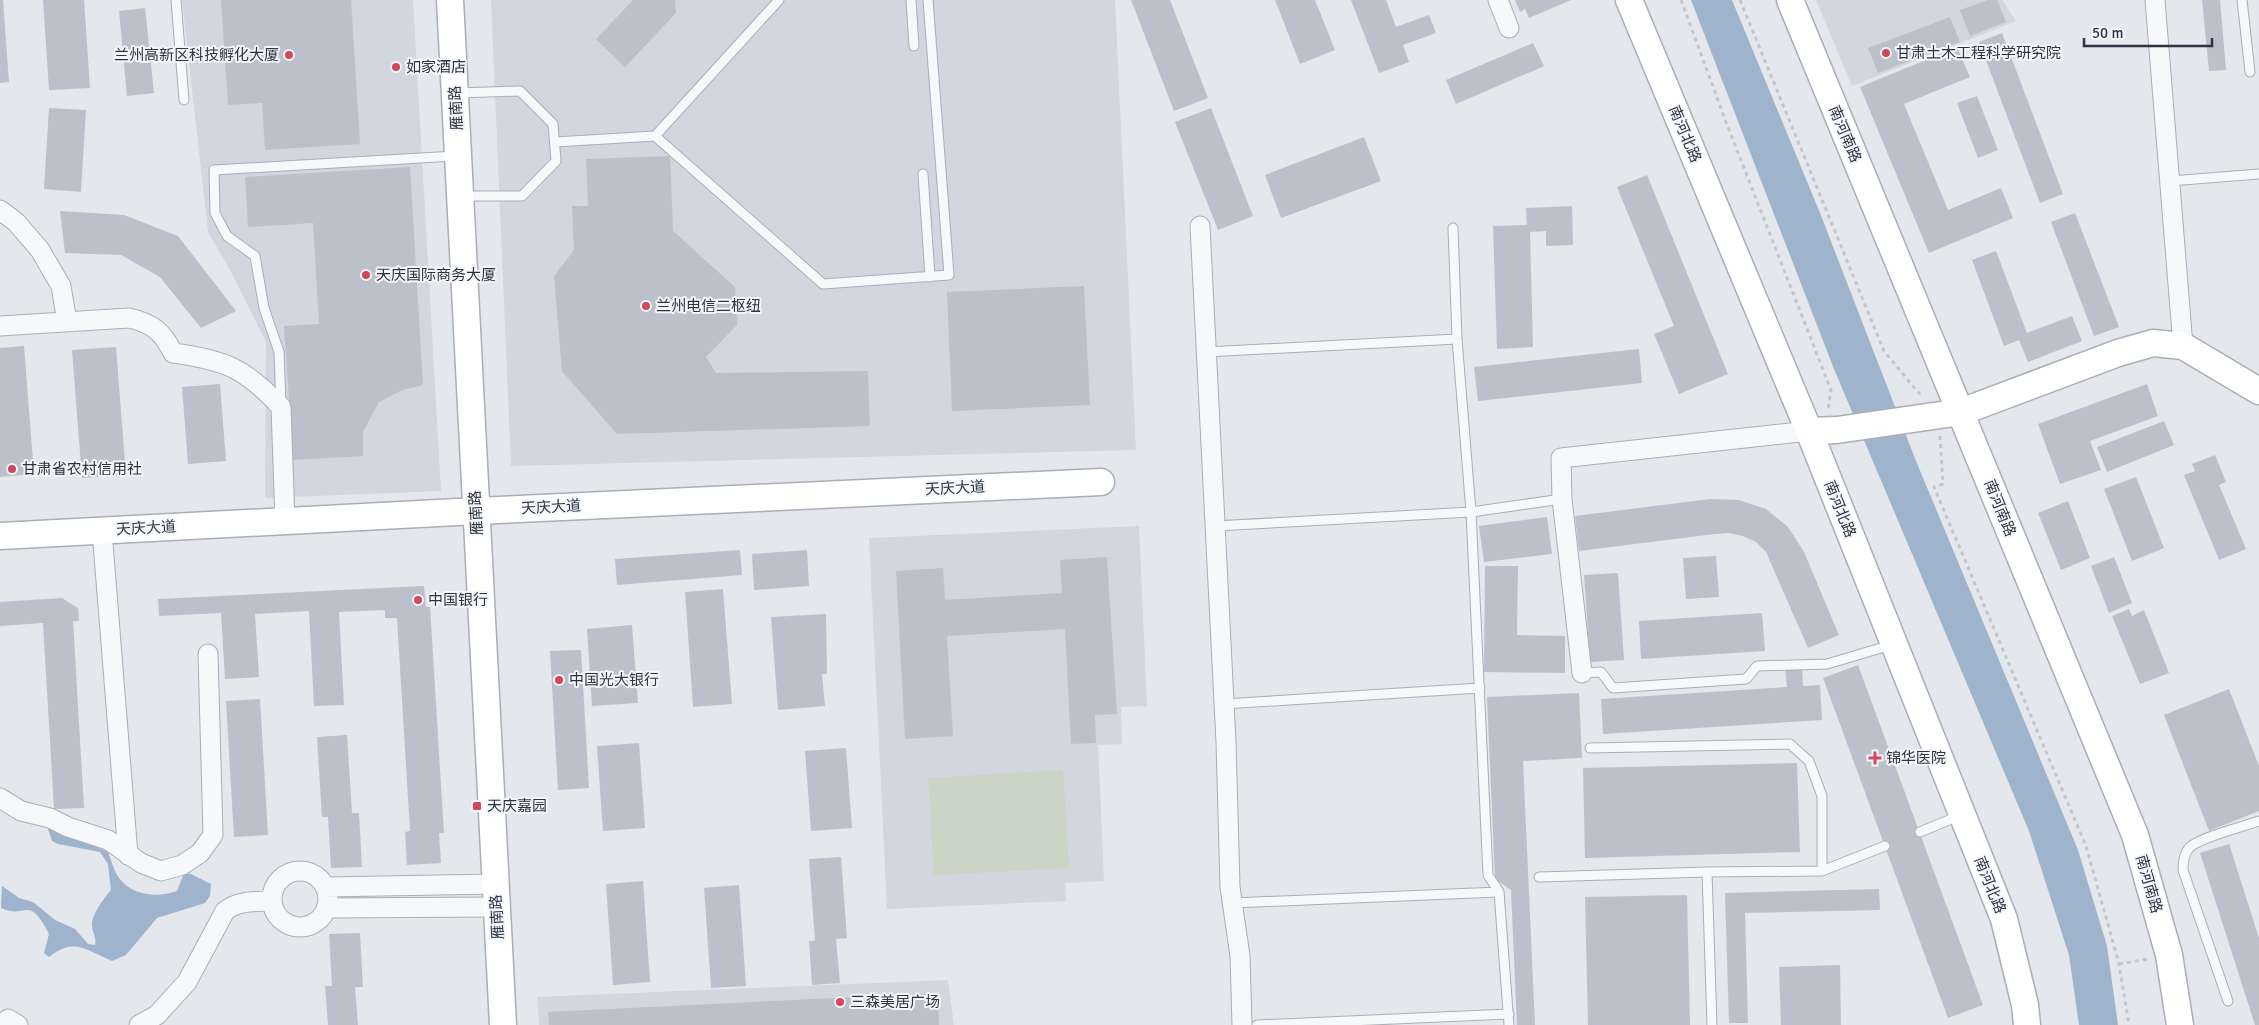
<svg xmlns="http://www.w3.org/2000/svg" width="2259" height="1025" font-family="Signika,'Noto Sans SC',sans-serif">
  <style>
    .built { fill: #d2d6de }
    .green { fill: #c9d6c5 }
    .water { fill: #9fb4cc }
    .building { fill: #bbc0ca }
    .lines { fill: none; stroke-linecap: round; stroke-linejoin: round }
    .lane-casing { stroke: #a9aeb7; stroke-width: 11 }
    .street-casing { stroke: #a9aeb7; stroke-width: 21 }
    .secondary-casing { stroke: #a9aeb7; stroke-width: 29 }
    .path { stroke: #c2c5cb; stroke-width: 3; stroke-dasharray: 4 4; stroke-linecap: butt }
    .lane { stroke: #f7f8fa; stroke-width: 9 }
    .street { stroke: #f7f8fa; stroke-width: 19 }
    .secondary { stroke: #fff; stroke-width: 26 }
    .poi-dot { fill: #d1495b; stroke: #f4f6f9; stroke-width: 2 }
    .labels { text-anchor: middle; dominant-baseline: central; stroke-width: 4; stroke-linejoin: round; paint-order: stroke }
    .poi-label { font-size: 15px; fill: #2b3445; stroke: #f4f6f9; text-anchor: start }
    .street-label { font-size: 15px; fill: #2b3445; stroke: #f4f6f9 }
  </style>
  <rect width="100%" height="100%" fill="#e4e7ec"/>
  <!-- built -->
  <path class="built" d="M182,0H413L441,491L265,498L266,342L231,272L208,232Z
    M491,0H1115L1136,450L511,466Z
    M1816,0H2002L2016,21L1852,86Z
    M1139,526L1147,706L1121,707L1122,744L1098,745L1104,881L1065,883L1066,901L887,909L869,538Z
    M948,980L954,1025H539L537,997Z"/>
  <!-- green -->
  <path class="green" d="M1063,770L1069,868L934,875L928,778Z"/>
  <!-- water -->
  <path class="water" d="M1691,0H1732L1820,213L1916,461L2078,850L2107,946L2118,1025H2079L2069,955L2029,831L1834,369Z
    M54,827L108,852C111,860 114,871 119,878C132,896 158,898 177,891L184,873L191,874L211,884L210,896L205,903L157,918L126,955L112,961C85,950 75,937 49,957L44,953L49,934C28,893 27,920 1,908L2,886L19,898L33,902L55,920L75,929L88,944L95,945C97,937 92,933 92,925C92,913 104,899 111,890L108,864L100,852L58,844L52,841L48,829Z"/>
  <!-- building -->
  <path class="building" d="M0,0H3L9,82L0,83Z
    M43,0H84L90,88L49,90Z
    M221,0H351L360,144L265,150L262,103L228,105Z
    M633,0H675L676,13L625,67L596,39Z
    M1131,0H1170L1208,98L1174,111Z
    M1275,0H1315L1335,50L1300,64Z
    M1351,0H1386L1396,27L1429,15L1436,33L1403,45L1409,62L1379,73Z
    M1515,0H1571L1529,18L1525,9L1520,12Z
    M1988,0H1997L2006,22L1970,36L1960,10Z
    M2202,0H2220L2226,70L2209,71Z
    M145,8L154,93L127,96L119,11Z
    M1950,17L1960,42L1878,73L1868,48Z
    M2002,33L2063,194L2040,203L1979,42Z
    M1533,43L1544,66L1456,104L1446,80Z
    M1957,47L1970,77L1904,104L1948,210L2001,188L2013,218L1929,253L1860,87Z
    M1977,96L1998,150L1978,158L1957,103Z
    M49,108L86,110L81,192L44,189Z
    M1211,108L1253,216L1218,230L1175,122Z
    M1364,137L1381,181L1281,218L1265,175Z
    M670,156L673,231L735,287L737,325L706,357L716,373L868,371L870,426L617,434L562,371L554,276L574,250L572,206H588L586,159Z
    M410,167L423,385L402,390L379,402L363,432V456L293,460L284,326L319,324L313,223L248,227L245,177Z
    M1647,175L1728,374L1679,394L1654,334L1674,326L1617,187Z
    M1572,206L1573,245L1546,246V231L1530,232L1533,347L1497,349L1493,226L1527,225L1526,208Z
    M60,211L124,215L178,236L236,311L201,328L160,277L121,255L65,253Z
    M2075,213L2119,327L2094,336L2051,222Z
    M1996,251L2027,333L2072,316L2082,341L2028,362L2019,340L2004,346L1972,260Z
    M1084,286L1090,405L952,411L947,292Z
    M24,346L34,474L0,477V348Z
    M116,347L126,475L82,478L72,350Z
    M1639,349L1642,383L1478,401L1474,367Z
    M220,384L226,461L188,464L182,387Z
    M2147,384L2158,416L2090,441L2101,470L2060,484L2038,424Z
    M2164,421L2174,445L2107,472L2097,447Z
    M2215,455L2226,482L2219,485L2246,549L2219,560L2184,475L2195,471L2192,464Z
    M2136,477L2164,548L2132,561L2104,489Z
    M1710,499L1739,500L1766,509L1788,527L1804,552L1839,635L1808,648L1766,552L1756,542L1743,536L1729,533L1715,534L1579,551L1575,516Z
    M2068,501L2090,558L2061,570L2038,513Z
    M1547,517L1552,554L1484,562L1479,526Z
    M740,550L742,575L617,585L615,559Z
    M807,550L809,586L754,590L752,554Z
    M1716,556L1719,597L1686,599L1683,558Z
    M1107,557L1117,714L1095,715L1096,743L1071,744L1065,629L947,636L953,736L905,739L896,571L943,568L945,600L1062,593L1060,560Z
    M2114,557L2132,603L2109,613L2091,566Z
    M1485,566H1518L1517,635L1565,636V673L1484,672Z
    M1618,573L1624,660L1590,662L1584,575Z
    M424,586L426,607H430L444,833H439L441,863L407,865L405,832L410,831L397,618H385V610L339,612L344,705L314,706L309,611L255,614L259,677L225,679L221,613L159,616L158,599Z
    M723,589L732,704L693,707L685,592Z
    M62,598L78,608L79,621H73L84,808L54,809L43,623L0,626V602Z
    M2129,609L2132,616L2144,610L2169,673L2140,684L2112,616Z
    M1762,613L1765,651L1641,659L1639,621Z
    M826,614L827,674H822L825,706L778,710L771,617Z
    M632,625L638,703L592,706L587,629Z
    M581,650L589,788L558,790L550,651Z
    M1858,665L1983,1005L1948,1018L1823,678Z
    M1802,668L1803,686L1820,685L1822,720L1603,734L1601,699L1787,687L1785,669Z
    M2229,689L2259,766V811L2209,831L2164,715Z
    M1579,693L1582,758L1523,761L1535,1025H1517L1511,890L1495,879L1487,697Z
    M260,699L268,835L234,837L226,701Z
    M347,735L352,813H359L362,867L331,868L328,817H322L317,737Z
    M639,743L645,828L603,831L597,746Z
    M846,748L852,828L811,831L805,751Z
    M1797,763L1800,852L1585,858L1583,768Z
    M2229,844L2259,938V1025H2255L2200,853Z
    M841,857L847,938L836,939L840,983L812,985L809,941H815L809,859Z
    M643,881L650,982L613,985L606,884Z
    M739,885L746,986L711,988L704,888Z
    M1879,889L1880,910L1745,913L1748,1023H1729L1725,893Z
    M1687,895L1690,1025H1588L1585,897Z
    M360,933L363,987H355L358,1025H328L325,986H332L329,934Z
    M1840,965L1841,1025H1781L1779,967Z
    M938,993L939,1025H549L548,1012Z"/>
  <g class="lines">
    <!-- lane casing -->
    <g class="lane-casing">
      <path id="lane" d="M176,0L184,100
        M779,0L655,136L823,284L949,275L928,0
        M911,0L914,46
        M2242,0L2250,72
        M458,93L520,91L553,124L556,161L522,196H462
        M555,142L655,136
        M923,174L930,277
        M2170,181L2259,174
        M1206,352L1457,339
        M281,405L279,352L264,308L255,256L227,236L215,213L214,170L455,156
        M1215,526L1471,512L1457,339L1453,228
        M1582,673L1601,672L1613,688L1746,679L1757,666L1827,664L1891,645
        M1224,704L1480,688
        M1590,748L1790,744L1809,761L1822,796V871
        M1920,832L1961,815
        M1707,872L1822,871L1885,846
        M1539,877L1707,872L1712,1025
        M1232,903L1499,892
        M2228,1001L2183,870C2183,861 2184,854 2189,848C2198,838 2245,826 2259,821
        M1257,1025L1509,1014
        M1509,1025L1499,892L1488,875L1471,512L1562,499"/>
    </g>
    <!-- street casing -->
    <g class="street-casing">
      <path id="street" d="M1498,0L1509,28
        M2155,0L2183,346
        M0,210L16,222L40,250L61,286L67,322
        M1200,226L1226,742L1230,887L1240,956L1242,1025
        M0,326L129,318C152,323 163,332 173,353C225,360 245,368 281,407L285,521
        M102,531L128,855
        M1582,673L1562,499L1561,458L1809,431
        M0,798L21,811L50,818L68,827L108,840L141,863L161,871L182,865L200,853L213,835L208,654
        M272 899a28 28 0 1 1 56 0a28 28 0 1 1-56 0Z
        M325,887L495,884
        M326,908L496,907
        M4,1025L8,1019L18,1025
        M139,1025L157,1015L187,982L225,911C239,900 255,902 272,901"/>
    </g>
    <!-- secondary casing -->
    <g class="secondary-casing">
      <path id="secondary" d="M450,0L503,1025
        M1629,0L1809,431L2004,919L2025,1005L2027,1025
        M1790,0L2135,835L2169,955L2180,1025
        M1809,431L1837,430L1961,412L2118,353L2153,343L2183,346L2259,391
        M0,536L476,511L1101,482"/>
    </g>
    <!-- path -->
    <path class="path" d="M1681,0L1726,122L1831,390L1828,411
      M1740,0L1884,351L1922,397
      M1940,436L1943,484L1934,487L2086,846L2119,964L2129,1025
      M2119,964L2148,959"/>
    <!-- lane -->
    <use href="#lane" class="lane"/>
    <!-- street -->
    <use href="#street" class="street"/>
    <!-- secondary -->
    <use href="#secondary" class="secondary"/>
  </g>
  <!-- markers -->
  <g class="poi-dot">
    <circle cx="1886" cy="53" r="5"/>
    <circle cx="289" cy="55" r="5"/>
    <circle cx="396" cy="67" r="5"/>
    <circle cx="366" cy="275" r="5"/>
    <circle cx="646" cy="306" r="5"/>
    <circle cx="12" cy="469" r="5"/>
    <circle cx="418" cy="600" r="5"/>
    <circle cx="559" cy="680" r="5"/>
    <path d="M1872.5 750.5h5v5h5v5h-5v5h-5v-5h-5v-5h5z"/>
    <rect x="472" y="801" width="10" height="10" rx="2.5"/>
    <circle cx="840" cy="1002" r="5"/>
  </g>
  <g class="labels">
    <!-- poi labels -->
    <g class="poi-label">
      <text x="1896" y="53">甘肃土木工程科学研究院</text>
      <text x="279" y="55" text-anchor="end">兰州高新区科技孵化大厦</text>
      <text x="406" y="67">如家酒店</text>
      <text x="376" y="275">天庆国际商务大厦</text>
      <text x="656" y="306">兰州电信二枢纽</text>
      <text x="22" y="469">甘肃省农村信用社</text>
      <text x="428" y="600">中国银行</text>
      <text x="569" y="680">中国光大银行</text>
      <text x="1886" y="758">锦华医院</text>
      <text x="487" y="806">天庆嘉园</text>
      <text x="850" y="1002">三森美居广场</text>
    </g>
    <!-- street labels -->
    <g class="street-label">
      <text transform="translate(456 108) rotate(-93)">雁南路</text>
      <text transform="translate(1685 134) rotate(67)">南河北路</text>
      <text transform="translate(1845 134) rotate(67)">南河南路</text>
      <text transform="translate(955 488) rotate(-3)">天庆大道</text>
      <text transform="translate(551 507) rotate(-3)">天庆大道</text>
      <text transform="translate(2000 508) rotate(68)">南河南路</text>
      <text transform="translate(1840 509) rotate(68)">南河北路</text>
      <text transform="translate(476 513) rotate(-93)">雁南路</text>
      <text transform="translate(146 528) rotate(-3)">天庆大道</text>
      <text transform="translate(2149 884) rotate(74)">南河南路</text>
      <text transform="translate(1990 885) rotate(68)">南河北路</text>
      <text transform="translate(497 917) rotate(-93)">雁南路</text>
    </g>
  </g>
  <!-- scale -->
  <path d="M2084 38v8h128v-8" fill="none" stroke="#2b3445" stroke-width="2.5"/>
  <text x="2092" y="38" font-size="15" fill="#2b3445" stroke="#f4f6f9" stroke-width="4" paint-order="stroke">50 m</text>
</svg>
